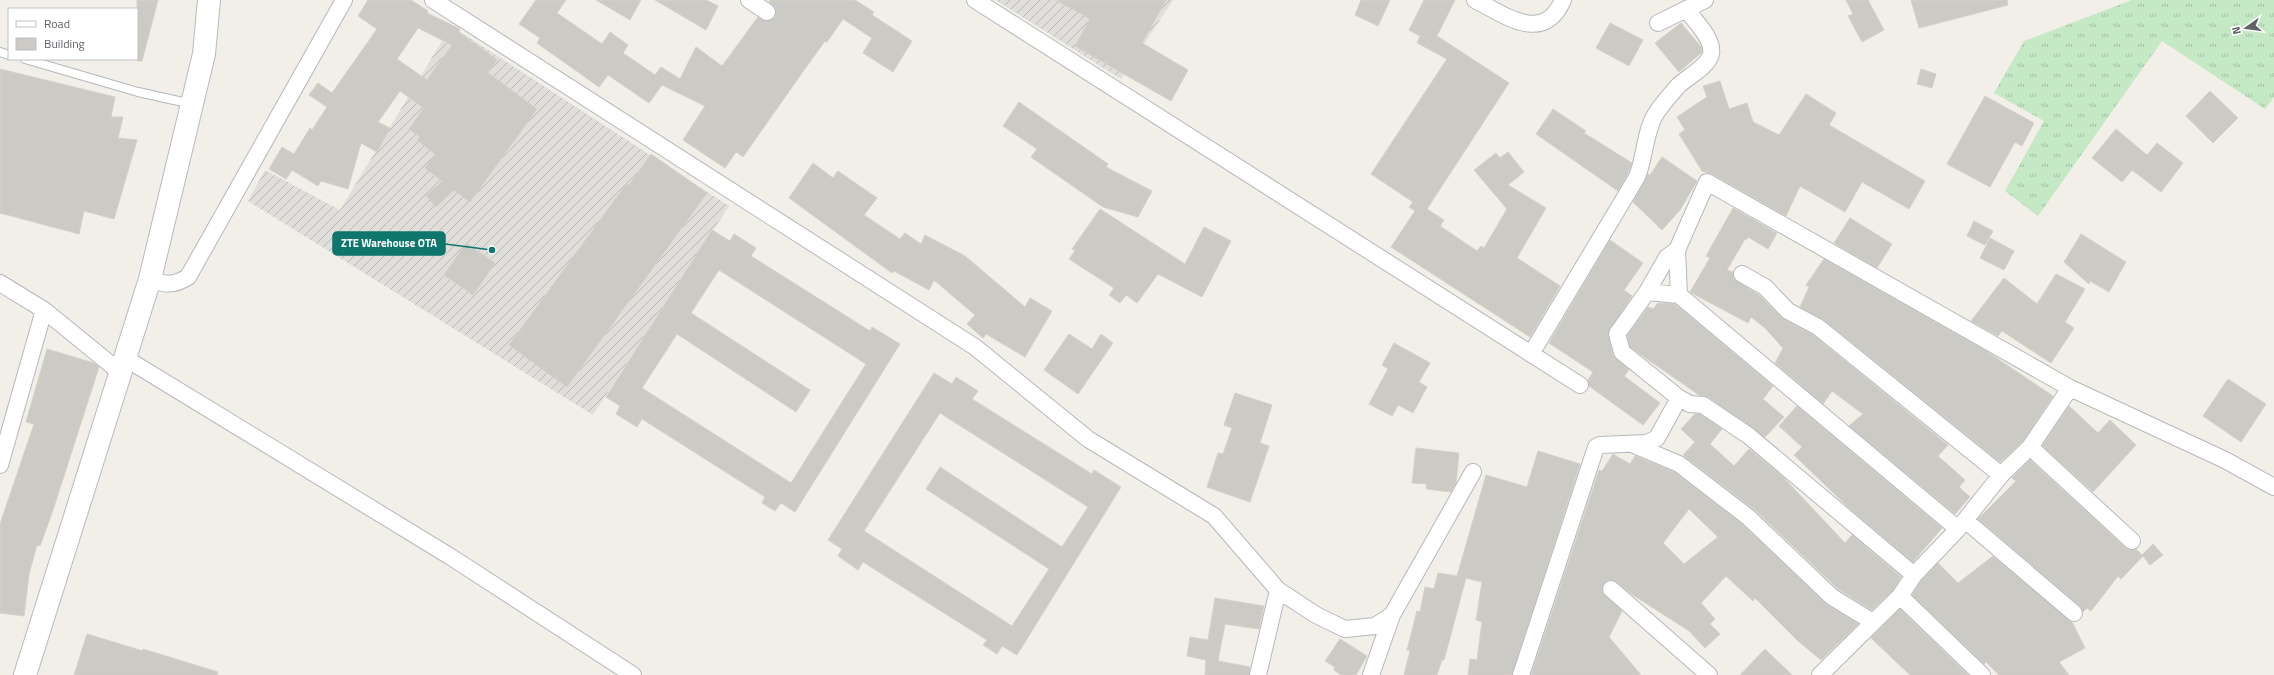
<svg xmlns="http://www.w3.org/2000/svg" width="2274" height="675" font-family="'Titillium Web',sans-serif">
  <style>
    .industrial { fill: url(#industrial-furrows) }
    .grass { fill: url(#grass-tufts) }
    .building { fill: #cccac5; stroke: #d6d1c6; fill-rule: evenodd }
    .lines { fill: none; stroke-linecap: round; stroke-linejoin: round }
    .service-casing { stroke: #b5b8bc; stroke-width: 10 }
    .minor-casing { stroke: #b5b8bc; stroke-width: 18 }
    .secondary-casing { stroke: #b6babf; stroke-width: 24 }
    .service { stroke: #fff; stroke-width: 8 }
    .minor { stroke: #fff; stroke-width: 16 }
    .secondary { stroke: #fff; stroke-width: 22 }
    .leader { fill: none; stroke: #0f766e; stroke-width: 1.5 }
    .callout-dot { fill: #0f766e; stroke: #fff; stroke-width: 1.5 }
    .callout { fill: #0f766e; stroke: #0f766e; stroke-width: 1.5 }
    .callout-label { font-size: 11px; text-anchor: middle; font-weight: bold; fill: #fff }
  </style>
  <defs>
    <pattern id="industrial-furrows" width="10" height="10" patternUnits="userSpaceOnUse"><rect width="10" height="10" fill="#e0deda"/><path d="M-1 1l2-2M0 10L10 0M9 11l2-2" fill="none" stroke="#b9b8b5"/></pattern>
    <pattern id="grass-tufts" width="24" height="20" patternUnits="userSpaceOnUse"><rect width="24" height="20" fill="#c5e8c5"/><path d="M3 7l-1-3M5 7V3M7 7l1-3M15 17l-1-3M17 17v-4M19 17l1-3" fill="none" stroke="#a3c0a4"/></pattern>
  </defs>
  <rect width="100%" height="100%" fill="#f1efe8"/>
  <!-- industrial -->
  <path class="industrial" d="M996,0H1173L1121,79Z
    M451,26L729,206L593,415L248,201L265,170L340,210Z"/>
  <!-- grass -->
  <path class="grass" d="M2132,0H2274V97L2265,109L2162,41L2038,216L2005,191L2044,121L1994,93L2024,41Z"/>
  <!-- building -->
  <path class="building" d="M137,0H158L142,61H137Z
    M368,0H411L428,11L427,13L460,29L459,32L497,60L488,73L537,109L470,202L454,190L436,207L426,196L442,181L425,168L435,154L417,140L420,137L409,129L424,108L400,91L378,122L390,128L377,152L361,143L348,189L321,181L318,186L292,170L286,179L269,169L282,147L294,154L310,128L312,130L327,107L309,95L318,83L332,93L377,29L358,16ZM418,28L452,45L427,80L397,59Z
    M536,0H566L557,13L602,44L610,32L628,45L623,53L655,75L661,67L680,79L696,47L722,66L758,17L767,21L775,18L776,8L769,2L770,0H855L874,12L872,15L912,41L893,72L863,53L872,38L843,19L827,42L825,41L797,80L743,157L736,152L725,168L683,140L705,106L662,85L649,103L608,75L599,87L537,43L540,38L519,24Z
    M596,0H641L630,20Z
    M655,0H706L718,6L706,30Z
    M1056,0H1166L1142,43L1188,70L1171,101L1075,46L1090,19Z
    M1361,0H1390L1378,26L1355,15Z
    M1424,0H1455L1437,36L1509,83L1427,209L1444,220L1440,226L1477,251L1481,246L1484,248L1507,209L1474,170L1496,153L1500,158L1508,152L1524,172L1508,185L1546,208L1517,258L1560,286L1530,337L1391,247L1415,211L1409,207L1413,202L1371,174L1447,59L1417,43L1420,36L1409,30Z
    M1846,0H1868L1884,30L1862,42L1848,16L1853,14Z
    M1911,0H2007L2008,5L1919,28Z
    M1610,23L1643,40L1629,66L1596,48Z
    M1681,23L1701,47L1702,52L1679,72L1655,43Z
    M0,69L115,97L111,117H123L118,138L137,140L114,219L84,211L79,234L0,213Z
    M1921,69L1936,74L1932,88L1917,84Z
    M1720,81L1729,109L1747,103L1753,122L1779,135L1806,94L1836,113L1829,125L1925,181L1909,209L1862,182L1845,212L1800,186L1786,216L1712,174L1702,171L1679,134L1685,130L1677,117L1707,97L1703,86Z
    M2210,91L2238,118L2213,143L2186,116Z
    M1985,96L2034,123L2022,146L2015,142L1990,187L1947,164Z
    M1019,102L1108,164L1106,167L1152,191L1138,217L1103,207L1031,157L1037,149L1003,126Z
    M1553,109L1586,131L1584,133L1632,163L1628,173L1618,191L1536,134Z
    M2116,129L2147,155L2157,143L2183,163L2161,192L2132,170L2122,182L2092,158Z
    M651,154L707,193L567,387L509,345L627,183L629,185Z
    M1662,157L1697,181L1680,210L1662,230L1633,202L1648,174L1650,175Z
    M813,163L833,178L838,171L877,198L864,215L900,239L905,233L921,244L925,235L965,256L1025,307L1030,298L1052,311L1025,357L986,334L983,338L967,324L975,315L934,280L929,290L894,271L892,273L789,198Z
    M1733,208L1777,233L1768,249L1748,237L1746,240L1745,239L1727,270L1733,272L1734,279L1759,295L1783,319L1813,335L1948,445L1938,456L1965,480L1959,487L1970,497L1955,514L1849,426L1863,414L1832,391L1823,404L1775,363L1783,348L1765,328L1751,317L1748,323L1690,292L1710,258L1706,256Z
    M1100,209L1185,264L1204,227L1231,241L1202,297L1158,274L1137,303L1126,295L1120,303L1109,295L1114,288L1069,259L1075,251L1072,249Z
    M1850,218L1892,244L1877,268L1834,243Z
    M1974,221L1993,231L1985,245L1967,236Z
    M712,230L730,241L734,234L756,248L751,256L870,331L872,327L900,344L795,512L781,503L775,511L762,503L765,497L642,419L637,427L616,414L620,406L606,397ZM719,270L866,364L791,483L642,388L677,334L796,412L810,390L691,313Z
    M2081,234L2126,262L2109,292L2090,281L2089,284L2064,262Z
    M1990,238L2014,251L2004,270L1980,258Z
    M1610,240L1643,263L1624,290L1632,296L1608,333L1613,355L1629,370L1624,376L1660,403L1643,425L1589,386L1588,380L1593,372L1549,343Z
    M466,243L495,263L473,295L444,275Z
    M1824,259L1986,351L2053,396L2023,441L2000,462L1824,320L1800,307L1809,287L1806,285Z
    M2056,274L2085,289L2065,322L2074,328L2051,363L2002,331L1998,336L1971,321L2004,278L2037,304Z
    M1658,303L1675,304L1773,386L1763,399L1784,417L1765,437L1708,397L1699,395L1630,347L1627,336L1648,307L1653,309Z
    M1069,334L1092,349L1101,334L1113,343L1078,394L1044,370Z
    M1394,343L1430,363L1419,382L1427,387L1413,413L1398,405L1392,416L1369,404L1388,369L1382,365Z
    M47,349L94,363L99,367L53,510L40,546L37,545L29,574L24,616L0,613V524L34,424L26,422Z
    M934,373L952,384L956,377L978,391L972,399L1092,474L1094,470L1121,487L1017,655L1002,646L997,654L983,645L987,640L863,562L858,570L838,556L842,549L828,540ZM940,413L1088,507L1062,547L940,467L926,489L1049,569L1012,626L864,531Z
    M2228,379L2266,404L2241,442L2203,416Z
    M1235,393L1272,405L1260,443L1269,446L1250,502L1207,487L1218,453L1223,454L1232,428L1224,425Z
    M1797,406L1942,528L1913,562L1849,508L1794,455L1802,447L1779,426Z
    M2069,406L2098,433L2110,420L2136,445L2093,492L2042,446Z
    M1695,414H1700L1722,429L1710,444L1734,466L1749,449L1783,477L1845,543L1852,535L1901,577L1893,590L1872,610L1838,589L1755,510L1683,455L1695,442L1681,429Z
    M1416,448L1459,453L1456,483L1451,492L1426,489L1427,484L1412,483Z
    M1538,451L1580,464L1512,675H1468L1470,659L1477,660L1482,622L1476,620L1482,582L1466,578L1444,660H1442L1437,675H1404L1410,651L1407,650L1417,611L1420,612L1425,587L1434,589L1438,573L1457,576L1486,475L1527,487Z
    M1613,454L1630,464L1635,456L1674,472L1742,524L1826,604L1858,624L1821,660L1798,641L1755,598L1753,601L1726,576L1701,603L1715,619L1710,624L1720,634L1705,648L1689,631L1630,593L1617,582L1608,580L1602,587V592L1622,611L1609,637L1641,675H1531L1599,470L1602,471ZM1689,509L1718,537L1684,564L1663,543Z
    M2030,460L2126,548L2130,550L2136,549L2142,555L2153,544L2163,555L2150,565L2143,556L2121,579L2118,576L2091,611L2087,608L2083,612L2080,606L1978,519L2016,481L2012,478Z
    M1993,556L2072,622L2085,648L2059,662L2069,675H1999L1986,662L1984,664L1912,595L1921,581L1938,563L1958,583Z
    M1215,598L1264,606L1259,629L1225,624L1218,661L1250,667L1249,675H1205L1206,660L1187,656L1190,637L1208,640Z
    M1900,609L1968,675H1910L1871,638Z
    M87,634L143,651V649L218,672L217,675H74Z
    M1340,639L1367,656L1356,675H1341L1334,670L1335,667L1325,661Z
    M1765,649L1792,675H1740Z"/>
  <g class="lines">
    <!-- service casing -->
    <g class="service-casing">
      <path id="service" d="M0,52L9,55
        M25,59L138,92L192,104"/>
    </g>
    <!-- minor casing -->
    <g class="minor-casing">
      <path id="minor" d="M433,0L975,347L1088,439L1214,516L1278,590L1316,615L1345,629L1375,626L1392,615L1473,472
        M749,0L767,12
        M975,0C1178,127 1378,258 1580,385
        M1475,0C1505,15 1543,45 1563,0
        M1658,23L1705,0
        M1677,250L1667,257L1647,292L1617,334L1622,352L1679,398
        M1742,274L1765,287L1788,311L1818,327L2001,475
        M150,279C165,285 173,286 188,277L344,0
        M0,283L44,310L120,372
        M1647,292L1679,295L1677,250L1707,182L2070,388L2225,460L2274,487
        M1679,295L1958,529
        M1531,354L1637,177C1645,157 1645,132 1655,115C1661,105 1670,95 1678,86C1687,77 1708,67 1711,54C1714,39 1694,20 1686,9
        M125,358L451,557L633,675
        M1634,445L1679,464L1748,517L1832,597L1873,622
        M2030,447L2132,541
        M0,465L44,310
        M1965,520L2074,613
        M1611,589L1709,675
        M1900,596L1982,675
        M1258,675L1278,590
        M1371,675L1392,615
        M1521,675L1596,447L1600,445L1647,443L1657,438L1679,398L1690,404L1703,405L1749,436L1914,575
        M1820,675L1900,596L1914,575L1958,529L2001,475L2030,447L2070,388"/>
    </g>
    <!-- secondary casing -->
    <g class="secondary-casing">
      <path id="secondary" d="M25,675L150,279L204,54L209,0"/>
    </g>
    <!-- service -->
    <use href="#service" class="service"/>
    <!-- minor -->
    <use href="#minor" class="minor"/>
    <!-- secondary -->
    <use href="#secondary" class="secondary"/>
  </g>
  <!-- callouts -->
  <path class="leader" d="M492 250L445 244"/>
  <circle class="callout-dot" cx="492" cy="250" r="4"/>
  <rect class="callout" x="333" y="232" width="112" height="23" rx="4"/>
  <g class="callout-label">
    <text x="389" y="247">ZTE Warehouse OTA</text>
  </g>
  <!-- legend -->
  <rect x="8" y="8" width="130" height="52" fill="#ffffff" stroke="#bfc1c3"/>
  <rect x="16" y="21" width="20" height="6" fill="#ffffff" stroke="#bfc1c3"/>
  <text x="44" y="28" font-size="12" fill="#5f6368">Road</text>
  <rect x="16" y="38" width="20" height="12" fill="#cccac5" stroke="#bfc1c3"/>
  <text x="44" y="48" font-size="12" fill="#5f6368">Building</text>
  <!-- north arrow -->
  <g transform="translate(2246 28) rotate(256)" stroke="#ffffff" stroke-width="3" paint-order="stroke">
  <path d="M0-3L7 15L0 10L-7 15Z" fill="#5f6368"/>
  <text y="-6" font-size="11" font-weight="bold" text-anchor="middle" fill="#5f6368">N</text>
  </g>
</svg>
